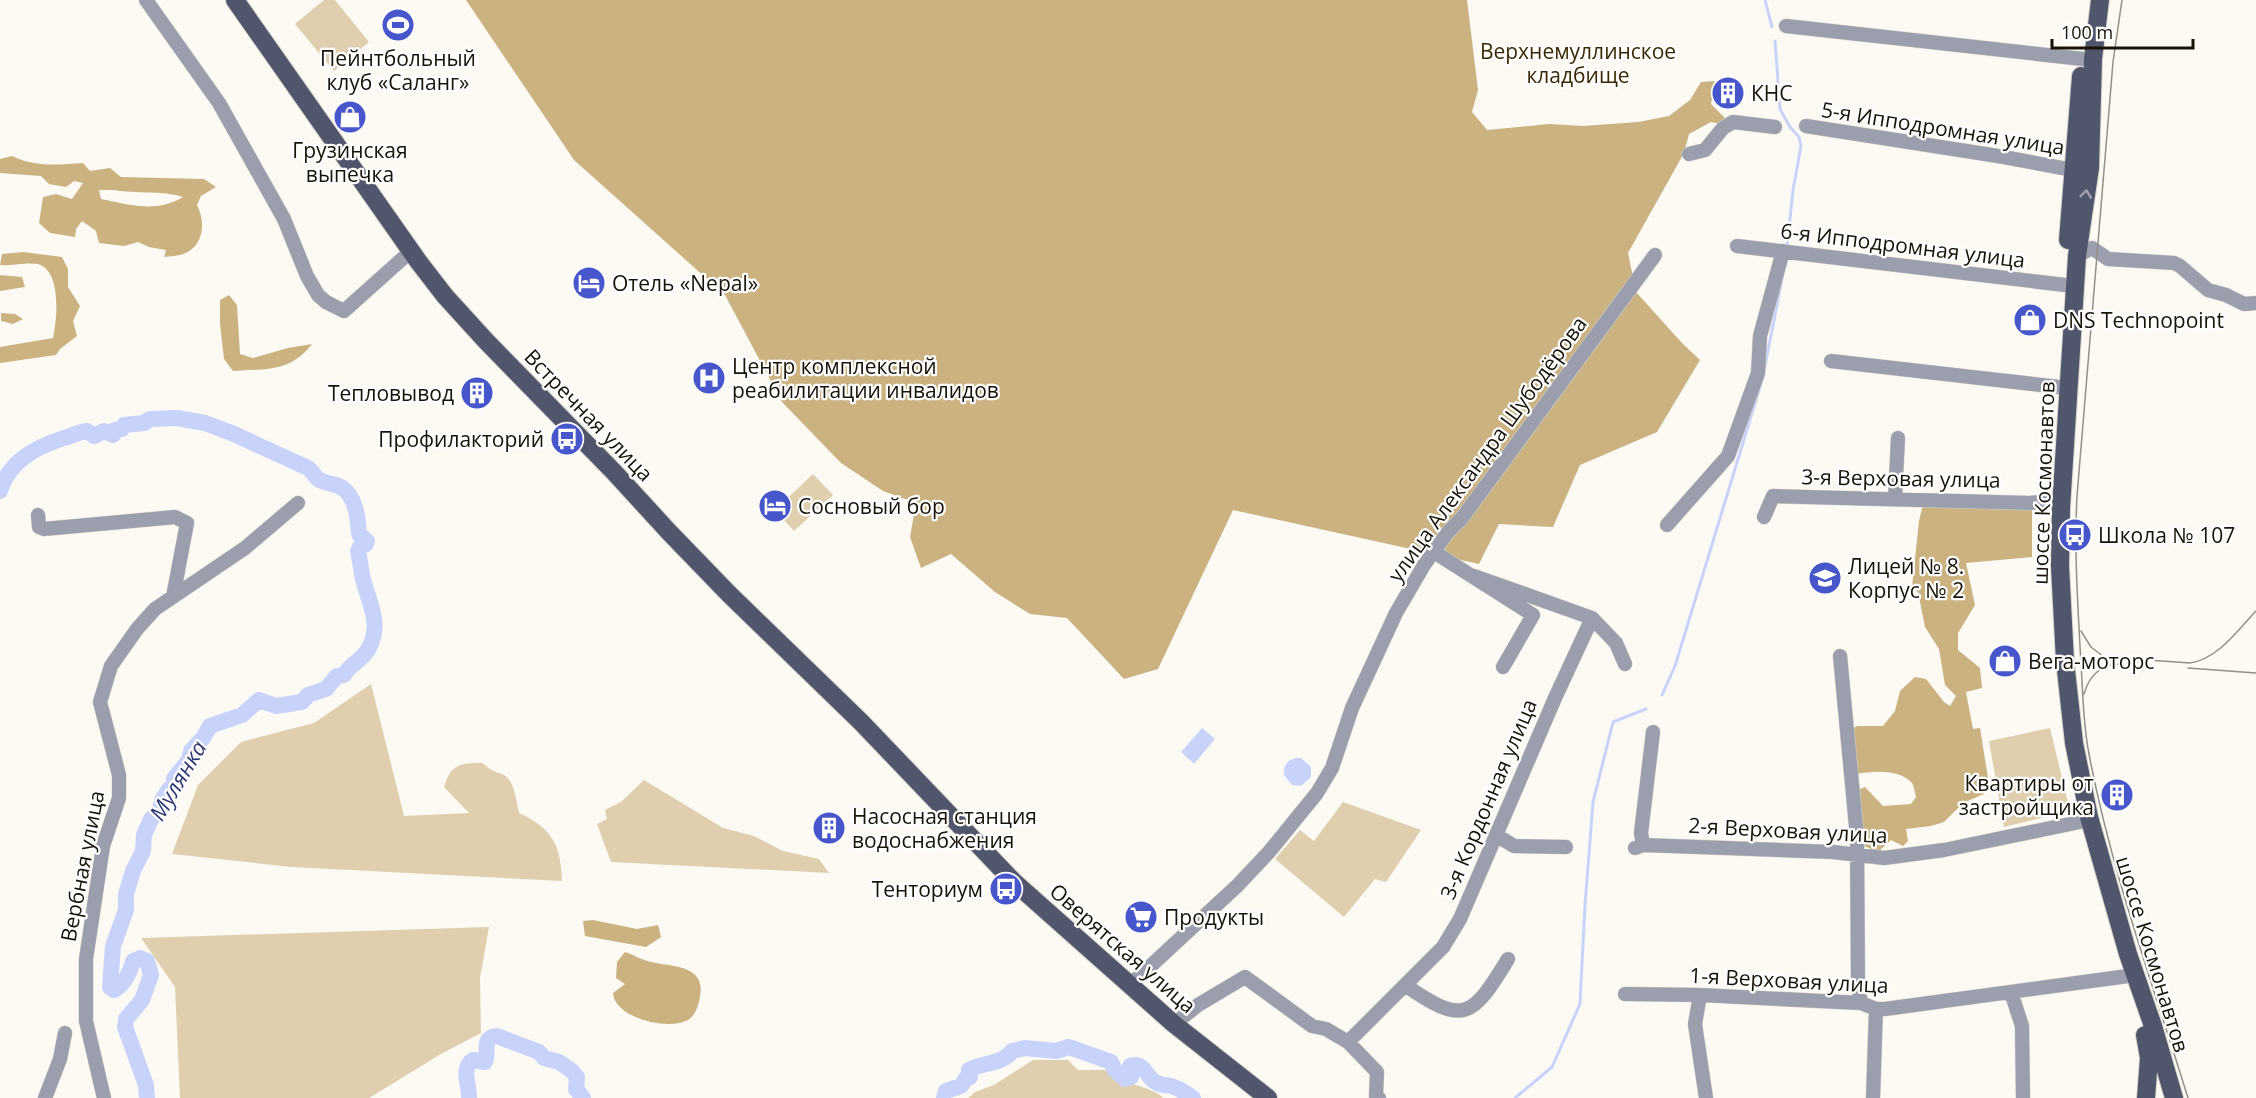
<svg xmlns="http://www.w3.org/2000/svg" width="2256" height="1098" font-family="'Open Sans',sans-serif">
  <style>
    .green { fill: #dfcfaf }
    .forest { fill: #cab281; fill-rule: evenodd }
    .water { fill: #c7d3fb }
    .lines { fill: none; stroke-linecap: round; stroke-linejoin: round }
    .stream { stroke: #c7d3fb; stroke-width: 3 }
    .river { stroke: #c7d3fb; stroke-width: 16 }
    .minor-casing { stroke: #d8d5ce; stroke-width: 15 }
    .major-casing { stroke: #d8d5ce; stroke-width: 20 }
    .minor { stroke: #9b9fad; stroke-width: 14 }
    .major { stroke: #50566c; stroke-width: 18 }
    .tram { stroke: #939087; stroke-width: 1.5 }
    .oneway { stroke: #9fa2ae }
    .labels { text-anchor: middle; dominant-baseline: central; stroke-width: 4.5; stroke-linejoin: round; paint-order: stroke }
    .park-label { font-size: 21px; fill: #3a2900; stroke: #fff }
    .poi-label { font-size: 21px; fill: #181308; stroke: #fff; text-anchor: start }
    .street-label { font-size: 21px; fill: #181308; stroke: #fff }
    .water-label { font-size: 22px; font-style: italic; fill: #2e3873; stroke: #fff }
  </style>
  <rect width="100%" height="100%" fill="#fdfaf4"/>
  <!-- green -->
  <path class="green" d="M324,0H335L369,42L334,71L295,24Z
    M813,474L833,495L794,531L775,510Z
    M371,684L404,816L469,813L444,787C451,764 460,763 482,763C491,770 492,771 502,774C515,779 516,802 519,813C552,828 561,845 562,881L292,867L172,854L198,785L241,742L314,723Z
    M2050,728L2070,811L2004,827L1989,741Z
    M644,780L723,828L754,836L783,851L819,859L829,873L611,862L597,824L607,819L605,810L621,802Z
    M1343,802L1421,830L1386,882L1375,879L1344,917L1275,859L1300,830L1314,841Z
    M489,927L480,978L481,1033L441,1054L369,1098H180L175,987L141,938Z
    M1033,1060H1068L1078,1070H1106C1121,1085 1153,1086 1163,1098H968L975,1092L994,1085Z"/>
  <!-- forest -->
  <path class="forest" d="M466,0H1467L1478,90L1472,112L1487,130L1549,124L1583,126L1638,122L1669,116L1690,100L1701,82L1715,81L1711,104L1725,118L1720,124L1711,122L1689,134L1684,153L1628,253L1636,292L1682,343L1700,360L1657,432L1580,465L1553,527L1499,524L1479,564L1233,510L1158,669L1124,679L1067,618L1030,614L995,592L951,554L921,568L910,537L916,503L883,491L841,463L782,402L725,295L574,160Z
    M12,156C35,167 57,165 83,163L90,171L110,168L121,177L204,179L216,187L201,196L197,205C206,222 204,247 183,254C178,256 170,256 164,257L166,250L149,247L138,242L124,246L99,243L96,231L82,221L76,229L75,237L50,233L39,223L43,197L56,194L72,199L83,183L74,181L66,187L49,184L41,176L0,173V159ZM114,190C137,194 161,190 183,197C157,213 130,205 101,199L99,190Z
    M23,252L62,257L68,269V287L80,306L73,321L77,336L60,349L56,355L0,363V347L53,338C57,320 62,271 38,264C29,262 10,266 0,265L2,254Z
    M0,275L22,277L25,287L0,291Z
    M229,295L237,305L240,354L253,358L288,348L312,344C291,372 265,369 233,371L224,359L220,324V300Z
    M1,313L15,314L23,319L13,324L1,321Z
    M1923,504L2032,509V557L1966,563L1975,605L1958,633V650L1980,668L1982,688L1966,692L1973,729L1980,728L1988,778L1984,794L1963,803L1944,822L1931,826L1906,829L1908,841L1903,846L1891,840L1878,852L1862,845L1856,791L1865,787L1883,806L1911,804L1916,797C1915,793 1914,786 1912,783C1899,769 1873,771 1857,774L1852,729L1857,726H1883L1895,711L1900,691L1915,677L1926,679L1944,702L1950,706L1956,696L1945,685L1939,649L1925,627L1918,592L1912,587L1919,521Z
    M593,920L637,929L658,925L661,937L646,947L585,936L583,921Z
    M625,952C634,955 642,960 651,962C673,967 706,965 700,996C699,1004 696,1015 688,1020C669,1031 614,1018 613,993L625,984L616,978L617,962Z"/>
  <!-- water -->
  <path class="water" d="M1202,728L1215,739L1194,764L1181,752Z
    M1296,758H1301L1311,767V777L1301,786L1292,785L1284,775C1283,766 1287,760 1296,758Z"/>
  <g class="lines">
    <!-- stream -->
    <path class="stream" d="M1765,0L1772,27
      M1775,41L1780,109L1790,127L1799,137L1801,146L1793,190L1787,247
      M1764,371L1783,274
      M1662,695L1675,666L1763,377
      M1515,1098L1552,1067L1580,1004L1585,905L1593,802L1613,722L1646,709"/>
    <!-- river -->
    <path class="river" d="M0,491C9,461 36,447 64,438C72,436 78,432 87,431L94,436L104,431L113,435L115,430L122,429L124,425L144,423L150,419L177,418L205,423L234,434L308,468C312,471 315,476 318,479C325,484 334,483 341,487C356,496 358,518 359,534L367,541L366,544L360,547L358,551C360,560 361,570 363,579C369,604 382,623 369,648C363,660 350,664 344,675L337,676L326,689L308,695L302,702L276,706L259,700L242,715L210,726L203,738L191,751L189,760L174,779L176,785L169,789L162,800L160,811L151,819L144,835L143,851L133,871L126,894V910L113,946L110,987L114,990C124,985 130,972 133,961L140,958L147,961L151,975L142,1000L126,1019L125,1027L146,1085L147,1098
      M469,1098C470,1086 460,1069 473,1060L485,1062C490,1052 480,1038 497,1036L539,1052L544,1058L559,1062L572,1071L577,1077L576,1089L583,1098
      M944,1098L946,1091L961,1086L966,1078L970,1077L969,1070C983,1062 1002,1065 1012,1051L1025,1048L1056,1051L1069,1047L1111,1062L1114,1069L1125,1079L1131,1077L1130,1066C1146,1061 1145,1078 1157,1083C1161,1085 1166,1085 1171,1086C1179,1088 1186,1093 1193,1098"/>
    <!-- minor casing -->
    <g class="minor-casing">
      <path id="minor" d="M146,0L219,103L284,219L307,276L318,295L326,302L344,311L411,251
        M1786,26L2083,59
        M1806,126L1998,156L2073,170
        M1689,154L1705,150L1723,128L1733,122L1775,127
        M1737,246L2065,285
        M2077,256L2092,248L2108,259L2174,263L2180,266L2208,290L2226,295L2244,304L2256,303
        M1831,361L2059,387
        M1895,498L1898,438
        M38,515L39,527L44,529L175,517L187,523L173,597
        M1764,517L1773,496L2030,503L2051,501
        M1667,525L1728,456L1758,373L1760,336L1783,251
        M1434,552L1533,615L1503,667
        M1474,576L1592,618L1616,643L1625,664
        M1840,656L1857,837L1858,985L1861,1003
        M1496,835L1514,846L1566,847
        M1643,845L1641,833L1653,732
        M1635,848L1643,845L1833,852L1884,858L1944,850L2080,822
        M1130,985L1238,885L1269,852L1317,793L1332,768L1352,708L1396,613L1424,565L1448,532L1462,518L1655,255
        M1405,985C1464,1026 1472,1018 1508,959
        M2011,992L2022,1026L2023,1098
        M1625,994L1700,995L1861,1003L1876,1009H1885L2128,976
        M1700,995L1695,1024L1706,1098
        M1174,1024L1198,1005L1245,977L1312,1026L1326,1029L1348,1042L1377,1072L1376,1096L1379,1098
        M1348,1042L1443,947L1460,919L1555,698L1592,618
        M45,1098L60,1059L65,1033
        M104,1098L86,1021V959L103,846L119,798V775L100,702L111,666L137,629L155,609L245,548L298,503
        M1873,1098L1876,1009"/>
    </g>
    <!-- major casing -->
    <g class="major-casing">
      <path id="major" d="M235,0L418,261L445,296L486,341L614,472L669,532L729,594L861,722L1014,882L1174,1024L1268,1098
        M2100,0L2093,59L2090,168L2077,256L2061,508L2060,566L2065,661L2074,743L2089,817L2128,954L2153,1026L2174,1098
        M2068,240L2081,76
        M2145,1035L2149,1058L2146,1098"/>
    </g>
    <!-- minor -->
    <use href="#minor" class="minor"/>
    <!-- major -->
    <use href="#major" class="major"/>
    <!-- tram -->
    <path class="tram" d="M2122,0L2113,62L2077,496C2074,552 2078,608 2081,664C2083,694 2083,724 2089,754C2111,871 2153,984 2188,1098
      M2081,631L2091,647L2104,657L2190,663C2218,659 2238,630 2256,611
      M2188,668L2256,673
      M2084,694C2089,676 2101,664 2120,664"/>
  </g>
  <!-- one-way arrows -->
  <defs><path id="oneway-chevron" d="M-2-3.5L2.5 0L-2 3.5" fill="none" stroke-width="1.6" stroke-linecap="round" stroke-linejoin="round" transform="scale(1.5)"/></defs>
  <use class="oneway" href="#oneway-chevron" transform="translate(2086 194) rotate(-82)"/>
  <!-- icons -->
  <defs>
    <g id="stadium-disc" transform="scale(1.725)"><circle r="9.5" fill="#4756cb" stroke="#fff"/><path d="M0-5a6.5 5 0 1 0 0 10a6.5 5 0 1 0 0-10ZM-3.5-1.8h7v3.6h-7Z" fill="#fff"/></g>
    <g id="building-disc" transform="scale(1.725)"><circle r="9.5" fill="#4756cb" stroke="#fff"/><path d="M-4-6H4V6H1V3H-1V6H-4ZM-2.5-4.3h1.7v1.8h-1.7ZM.8-4.3h1.7v1.8H.8ZM-2.5-1h1.7V.8h-1.7ZM.8-1h1.7V.8H.8Z" fill="#fff"/></g>
    <g id="shop-disc" transform="scale(1.725)"><circle r="9.5" fill="#4756cb" stroke="#fff"/><path d="M-5-2.5h2.3a2.7 3.5 0 0 1 5.4 0H5L5.5 6h-11ZM-1.5-2.5h3a1.5 2.3 0 0 0-3 0Z" fill="#fff"/></g>
    <g id="hotel-disc" transform="scale(1.725)"><circle r="9.5" fill="#4756cb" stroke="#fff"/><path d="M-6-4.5h1.5V1H6V5H4.5V3h-9V5H-6ZM-4 0a1.8 1.8 0 1 1 3.6 0ZM.5 0V-2.5h3Q6-2.5 6 0Z" fill="#fff"/></g>
    <g id="hospital-disc" transform="scale(1.725)"><circle r="9.5" fill="#4756cb" stroke="#fff"/><path d="M-5-5h3v3.5h4V-5h3V5h-3V1.5h-4V5h-3Z" fill="#fff"/></g>
    <g id="bus-disc" transform="scale(1.725)"><circle r="9.5" fill="#4756cb" stroke="#fff"/><path d="M-5-6H5V4H4V6H2V4H-2V6H-4V4H-5ZM-3.5-4V0h7V-4ZM-3.5 1.2v1.5H-2V1.2ZM2 1.2v1.5H3.5V1.2Z" fill="#fff"/></g>
    <g id="school-disc" transform="scale(1.725)"><circle r="9.5" fill="#4756cb" stroke="#fff"/><path d="M0-5L7-2L0 1L-7-2ZM-4 1L0 2.5L4 1V4Q0 6-4 4Z" fill="#fff"/></g>
    <g id="supermarket-disc" transform="scale(1.725)"><circle r="9.5" fill="#4756cb" stroke="#fff"/><path d="M-6-5.5h2.5l.6 2H6L4.5 2H-2.5L-4.4-4H-6ZM-1.5 3.2a1.3 1.3 0 1 0 .1 0ZM3 3.2a1.3 1.3 0 1 0 .1 0Z" fill="#fff"/></g>
  </defs>
  <g fill-rule="evenodd">
    <use href="#stadium-disc" x="398" y="25"/>
    <use href="#building-disc" x="1728" y="93"/>
    <use href="#shop-disc" x="350" y="117"/>
    <use href="#hotel-disc" x="589" y="283"/>
    <use href="#shop-disc" x="2030" y="320"/>
    <use href="#hospital-disc" x="709" y="378"/>
    <use href="#building-disc" x="477" y="393"/>
    <use href="#bus-disc" x="567" y="439"/>
    <use href="#hotel-disc" x="775" y="506"/>
    <use href="#bus-disc" x="2075" y="535"/>
    <use href="#school-disc" x="1825" y="578"/>
    <use href="#shop-disc" x="2005" y="661"/>
    <use href="#building-disc" x="2117" y="795"/>
    <use href="#building-disc" x="829" y="828"/>
    <use href="#bus-disc" x="1006" y="889"/>
    <use href="#supermarket-disc" x="1141" y="917"/>
  </g>
  <g class="labels">
    <!-- park labels -->
    <g class="park-label">
      <text x="1578" y="51">Верхнемуллинское<tspan x="1578" dy="24">кладбище</tspan></text>
    </g>
    <!-- poi labels -->
    <g class="poi-label">
      <text x="398" y="58" text-anchor="middle">Пейнтбольный<tspan x="398" dy="24">клуб «Саланг»</tspan></text>
      <text x="1751" y="93">КНС</text>
      <text x="350" y="150" text-anchor="middle">Грузинская<tspan x="350" dy="24">выпечка</tspan></text>
      <text x="612" y="283">Отель «Nepal»</text>
      <text x="2053" y="320">DNS Technopoint</text>
      <text x="732" y="366">Центр комплексной<tspan x="732" dy="24">реабилитации инвалидов</tspan></text>
      <text x="454" y="393" text-anchor="end">Тепловывод</text>
      <text x="544" y="439" text-anchor="end">Профилакторий</text>
      <text x="798" y="506">Сосновый бор</text>
      <text x="2098" y="535">Школа № 107</text>
      <text x="1848" y="566">Лицей № 8.<tspan x="1848" dy="24">Корпус № 2</tspan></text>
      <text x="2028" y="661">Вега-моторс</text>
      <text x="2094" y="783" text-anchor="end">Квартиры от<tspan x="2094" dy="24">застройщика</tspan></text>
      <text x="852" y="816">Насосная станция<tspan x="852" dy="24">водоснабжения</tspan></text>
      <text x="983" y="889" text-anchor="end">Тенториум</text>
      <text x="1164" y="917">Пpoдукты</text>
    </g>
    <!-- street labels -->
    <g class="street-label">
      <text transform="translate(1943 128) rotate(9)">5-я Ипподромная улица</text>
      <text transform="translate(1903 245) rotate(7)">6-я Ипподромная улица</text>
      <text transform="translate(589 415) rotate(46)">Встречная улица</text>
      <text transform="translate(1487 449) rotate(-54)">улица Александра Шубодёрова</text>
      <text transform="translate(1901 478) rotate(1)">3-я Верховая улица</text>
      <text transform="translate(2043 483) rotate(-88)">шоссе Космонавтов</text>
      <text transform="translate(1488 799) rotate(-67)">3-я Кордонная улица</text>
      <text transform="translate(1788 830) rotate(3)">2-я Верховая улица</text>
      <text transform="translate(82 866) rotate(-79)">Вербная улица</text>
      <text transform="translate(1123 948) rotate(41)">Оверятская улица</text>
      <text transform="translate(2153 954) rotate(73)">шоссе Космонавтов</text>
      <text transform="translate(1789 980) rotate(3)">1-я Верховая улица</text>
    </g>
    <!-- water labels -->
    <g class="water-label">
      <text transform="translate(177 780) rotate(-59)">Мулянка</text>
    </g>
  </g>
  <!-- scale -->
  <path d="M2052 39v9h141v-9" fill="none" stroke="#181308" stroke-width="3"/>
  <text x="2061" y="39" font-size="18" fill="#181308" stroke="#ffffff" stroke-width="4.5" paint-order="stroke">100 m</text>
</svg>
